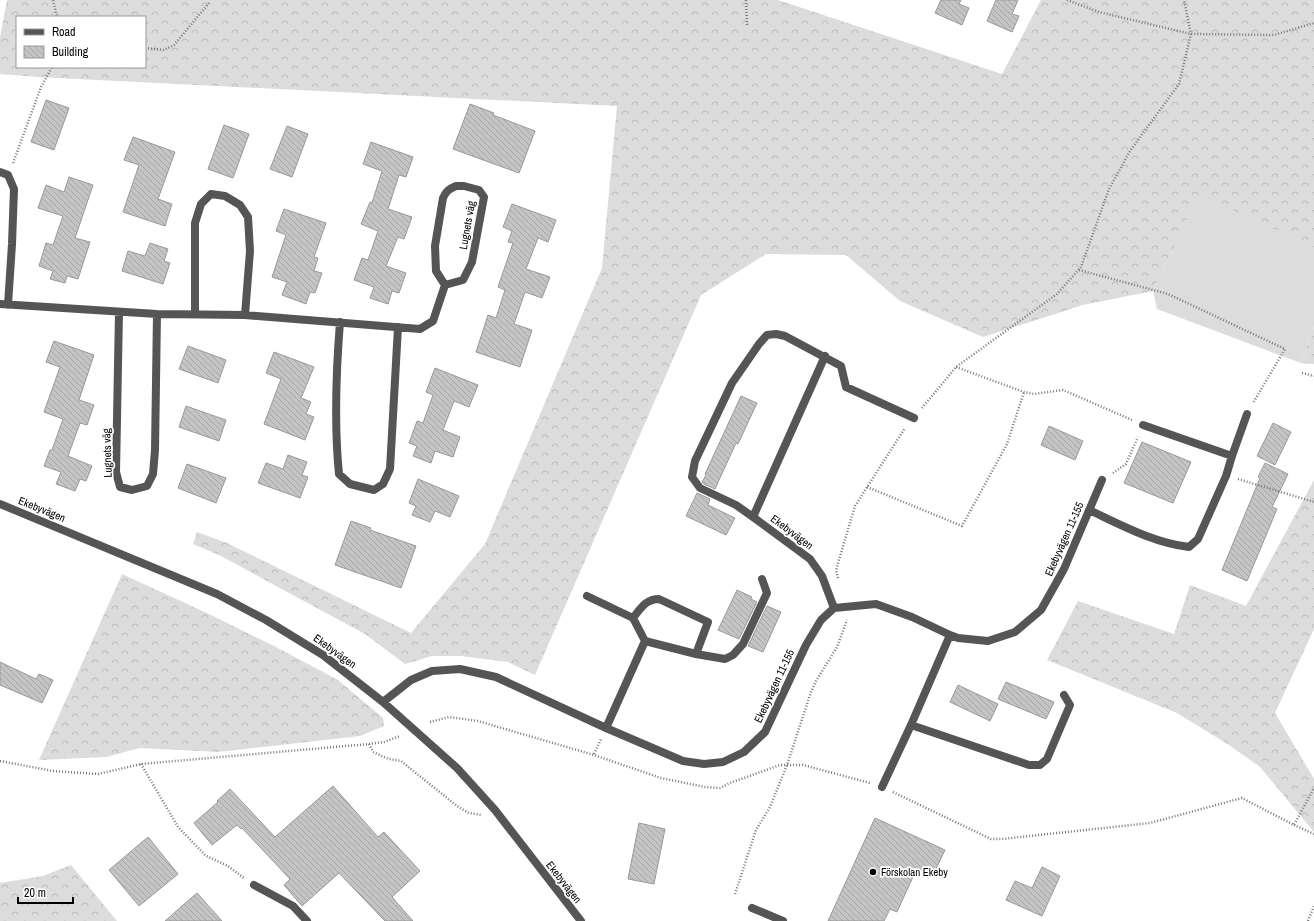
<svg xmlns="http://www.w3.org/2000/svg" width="1314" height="921" font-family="'Archivo Narrow',sans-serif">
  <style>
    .grass { fill: #dcdcdc }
    .forest { fill: url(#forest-crowns); fill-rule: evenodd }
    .building { fill: url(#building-back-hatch); stroke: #999 }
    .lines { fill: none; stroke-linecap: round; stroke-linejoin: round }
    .path { stroke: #777; stroke-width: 2.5; stroke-dasharray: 1 2; stroke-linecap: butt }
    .street { stroke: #555; stroke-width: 8 }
    .poi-dot { fill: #000; stroke: #fff; stroke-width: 1.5 }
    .labels { text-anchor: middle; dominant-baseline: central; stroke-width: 3.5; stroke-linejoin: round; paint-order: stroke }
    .street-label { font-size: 11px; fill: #000; stroke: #fff }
    .poi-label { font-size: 11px; fill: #000; stroke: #fff; text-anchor: start }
  </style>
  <defs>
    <pattern id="forest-crowns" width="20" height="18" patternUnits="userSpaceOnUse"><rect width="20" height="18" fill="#dcdcdc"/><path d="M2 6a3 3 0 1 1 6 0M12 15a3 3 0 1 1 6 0" fill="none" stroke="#bbb"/></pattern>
    <pattern id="building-back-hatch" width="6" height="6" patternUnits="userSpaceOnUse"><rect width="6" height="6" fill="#c4c4c4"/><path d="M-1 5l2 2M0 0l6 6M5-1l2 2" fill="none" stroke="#a7a7a7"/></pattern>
  </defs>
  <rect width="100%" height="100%" fill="#fff"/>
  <!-- grass -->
  <path class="grass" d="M1199,194L1314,247V327L1301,363L1157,309L1153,291Z"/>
  <!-- forest -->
  <path class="forest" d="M7,0H778L1002,74L1041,0H1314V247L1199,195L1153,291L1083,305L983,337L900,301L846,255L766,254L701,295L535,675L508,662L461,656H432L405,664L365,634L219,555L193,544L197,532L227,543L411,633L485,544L602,268L617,106L38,77L0,74V37ZM17,17H145V67H17Z
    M1314,327V364L1301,363Z
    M1314,480V629L1275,713L1314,779V832L1260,767L1229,745L1177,713L1047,660L1078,601L1174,634L1190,585L1246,606Z
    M122,574L209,614L276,647L338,680L383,718L384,726L360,736L218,752L140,748L106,757L39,760Z
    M71,865L117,921H0V883L43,876Z"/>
  <!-- building -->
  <path class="building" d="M941,0H961L959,4L969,8L962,25L935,13Z
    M996,0H1018L1012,14L1019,16L1012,32L987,21Z
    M46,100L69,108L54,150L31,142Z
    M470,104L494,113L493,115L535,131L519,173L453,149Z
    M224,125L249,134L233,178L208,169Z
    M287,126L308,134L292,177L270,169Z
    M133,137L175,152L158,199L172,204L165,226L123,212L139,165L124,160Z
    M371,142L413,157L406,177L399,175L388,209L412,217L404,239L398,237L386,266L406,273L399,293L392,291L388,304L370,298L374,287L354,280L362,258L368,260L378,231L361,224L370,202L372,203L382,171L363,164Z
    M69,177L93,185L75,238L90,242L78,279L67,276L65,283L50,279L53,271L39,266L46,243L53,245L63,216L38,208L46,185L64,192Z
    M512,204L556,220L548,242L538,238L526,269L550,277L542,298L525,292L514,324L532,330L520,367L476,352L488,315L496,318L505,290L498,287L513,243L508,242L512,231L503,227Z
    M284,209L326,223L314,257L318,258L314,271L322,273L315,293L310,292L306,304L282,295L287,282L272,277L286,235L276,231Z
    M150,243L168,249L164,261L170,263L163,284L122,271L128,251L145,256Z
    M54,341L94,355L79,400L94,405L87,425L80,423L68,456L92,466L86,481L80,479L75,491L56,484L61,472L44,466L50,450H52L63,419L44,412L60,367L46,362Z
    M188,346L226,360L218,383L179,369Z
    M274,352L314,367L301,398L311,402L306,414L314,417L305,440L264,424L281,379L266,373Z
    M435,368L478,385L469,407L454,401L443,430L460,437L453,457L435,451L431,463L413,456L417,446L409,443L417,421L423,423L433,395L426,392Z
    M741,396L757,403L738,444L736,443L715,489L704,484L702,482L706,475L705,474Z
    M186,406L226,420L219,441L179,427Z
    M1273,423L1291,432L1275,465L1257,456Z
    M1049,426L1083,441L1075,460L1041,445Z
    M1142,442L1191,462L1173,503L1124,483Z
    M288,455L307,462L302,475L308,477L300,498L258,483L266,463L283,469Z
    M1265,463L1288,474L1272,507L1277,509L1247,581L1222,570L1260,478L1258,477Z
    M187,464L226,478L216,503L178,488Z
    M418,479L459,496L450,517L435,511L430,522L412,515L416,506L409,503Z
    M697,493L710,499L708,505L735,518L726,535L686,516Z
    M351,521L371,528L370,530L416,546L401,588L335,565Z
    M737,590L752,597L751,599L757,602L739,639L718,630Z
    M767,606L781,612L763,652L748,646Z
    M0,662L36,679L39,674L53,680L42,703L0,685Z
    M1006,682L1054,702L1046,719L998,699Z
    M958,685L998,704L990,721L950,702Z
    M333,786L378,837L384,832L420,871L392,897L413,921H385L339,873L302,906L284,885L290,879L242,828L241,829L237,825L212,845L194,823L218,802L217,801L230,789L275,837Z
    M875,818L945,850L933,875L917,868L897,912L890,909L884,921H828Z
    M639,823L665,829L654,884L628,879Z
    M148,837L178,874L139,906L109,870Z
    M1042,867L1060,876L1042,916L1006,900L1015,881L1032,888Z
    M197,893L222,921H165L190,899Z"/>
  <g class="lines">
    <!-- path -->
    <path class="path" d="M53,0L57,17
      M746,0L747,26
      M1067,0L1099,12L1191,34L1274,35L1314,23
      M145,48L164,50L174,45L209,3
      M13,163L41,87L52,67
      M1079,270L1168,294L1285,349L1253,403
      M956,367L1024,392L1034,394L1063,390L1132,420
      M1302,373L1314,376
      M922,408L956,367L1057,294L1081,267L1109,189L1130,151L1179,84L1191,34L1184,0
      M1113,473L1126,464L1138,437
      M1238,479L1314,502
      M867,487L962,526L1007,444L1024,392
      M838,578L836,570L855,506L905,428
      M430,722L449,717L478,721L594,755L661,778L705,787L720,788L730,783L780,765H803L870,783
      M369,744L373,752L389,759L401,761L457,806L469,813L482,815
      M594,754L601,739
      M0,761L53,771L98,774L141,764L369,744L384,742L400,736
      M141,764L178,827L206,856L228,866L244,878
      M893,792L991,839H1002L1150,823L1242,798L1294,825L1314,788
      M1294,825L1314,834
      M735,894L756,830L770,807L787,765L811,692L816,681L837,647L847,620
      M1308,921L1314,906"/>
    <!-- street -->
    <path class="street" d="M0,172L8,175L14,189L12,244L8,305
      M456,186H464L479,190L484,197L472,262L463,280L445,285L436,271L435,246L443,198C446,191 449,189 456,186Z
      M0,304L157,314L245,315L420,329L433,321L445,285
      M119,312L116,472L120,487L132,490L147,486L153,474L155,450L157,314
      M195,314V223L201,204L211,194L225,196L240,205L248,217L250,251L245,315
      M340,322C336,372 334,424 339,474L350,484L374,490L383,484L390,469L398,327
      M1143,425L1232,456
      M0,504L217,594L266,620L323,655L383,702L457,768L495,810L581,921
      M1089,510C1121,525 1154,543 1189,547L1198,539L1226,476L1232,456L1247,414
      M753,517L825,356
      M587,596L633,618L645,641L696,654L725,659L733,655L743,644L767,593L762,579
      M834,608L822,576L810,559L753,517L736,505L700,488L692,477L695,461L732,383L759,344L767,335L776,334L785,336L841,366L846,387L914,418
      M633,618C641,608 646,599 659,599L708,622L696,654
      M383,702L411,680L432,671L460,669L496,677L606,728L683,761L704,764L723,762L744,752L765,732L806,645L821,620L834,608L876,604L912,617L950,635L958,638L988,641L1015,632L1041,610L1064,569L1102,480
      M911,725L1029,765H1040L1047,759L1070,705L1064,695
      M606,728L645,641
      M882,787L911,725L950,635
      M254,885L293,906L307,921
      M752,908L783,921"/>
  </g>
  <!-- markers -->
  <circle class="poi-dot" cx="873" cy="872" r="4"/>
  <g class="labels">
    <!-- street labels -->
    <g class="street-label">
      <text transform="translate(467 225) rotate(-80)">Lugnets väg</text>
      <text transform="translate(107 453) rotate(-92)">Lugnets väg</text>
      <text transform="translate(42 509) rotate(22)">Ekebyvägen</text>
      <text transform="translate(792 532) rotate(37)">Ekebyvägen</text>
      <text transform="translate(1064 539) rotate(-66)">Ekebyvägen 11-155</text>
      <text transform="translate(335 651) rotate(36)">Ekebyvägen</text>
      <text transform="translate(774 686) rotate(-65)">Ekebyvägen 11-155</text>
      <text transform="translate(564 882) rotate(52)">Ekebyvägen</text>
    </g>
    <!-- poi labels -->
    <g class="poi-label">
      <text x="881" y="872">Förskolan Ekeby</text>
    </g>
  </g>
  <!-- legend -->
  <rect x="16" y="16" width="130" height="52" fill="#ffffff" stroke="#999999"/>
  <rect x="24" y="29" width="20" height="6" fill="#555555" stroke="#999999"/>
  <text x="52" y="36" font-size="12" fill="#000000">Road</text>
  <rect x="24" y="46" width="20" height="12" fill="url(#building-back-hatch)" stroke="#999999"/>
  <text x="52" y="56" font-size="12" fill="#000000">Building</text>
  <!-- scale -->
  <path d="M18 897v6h55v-6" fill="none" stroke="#000000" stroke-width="2"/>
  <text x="24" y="897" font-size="12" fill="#000000" stroke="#ffffff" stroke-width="3" paint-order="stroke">20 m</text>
</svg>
